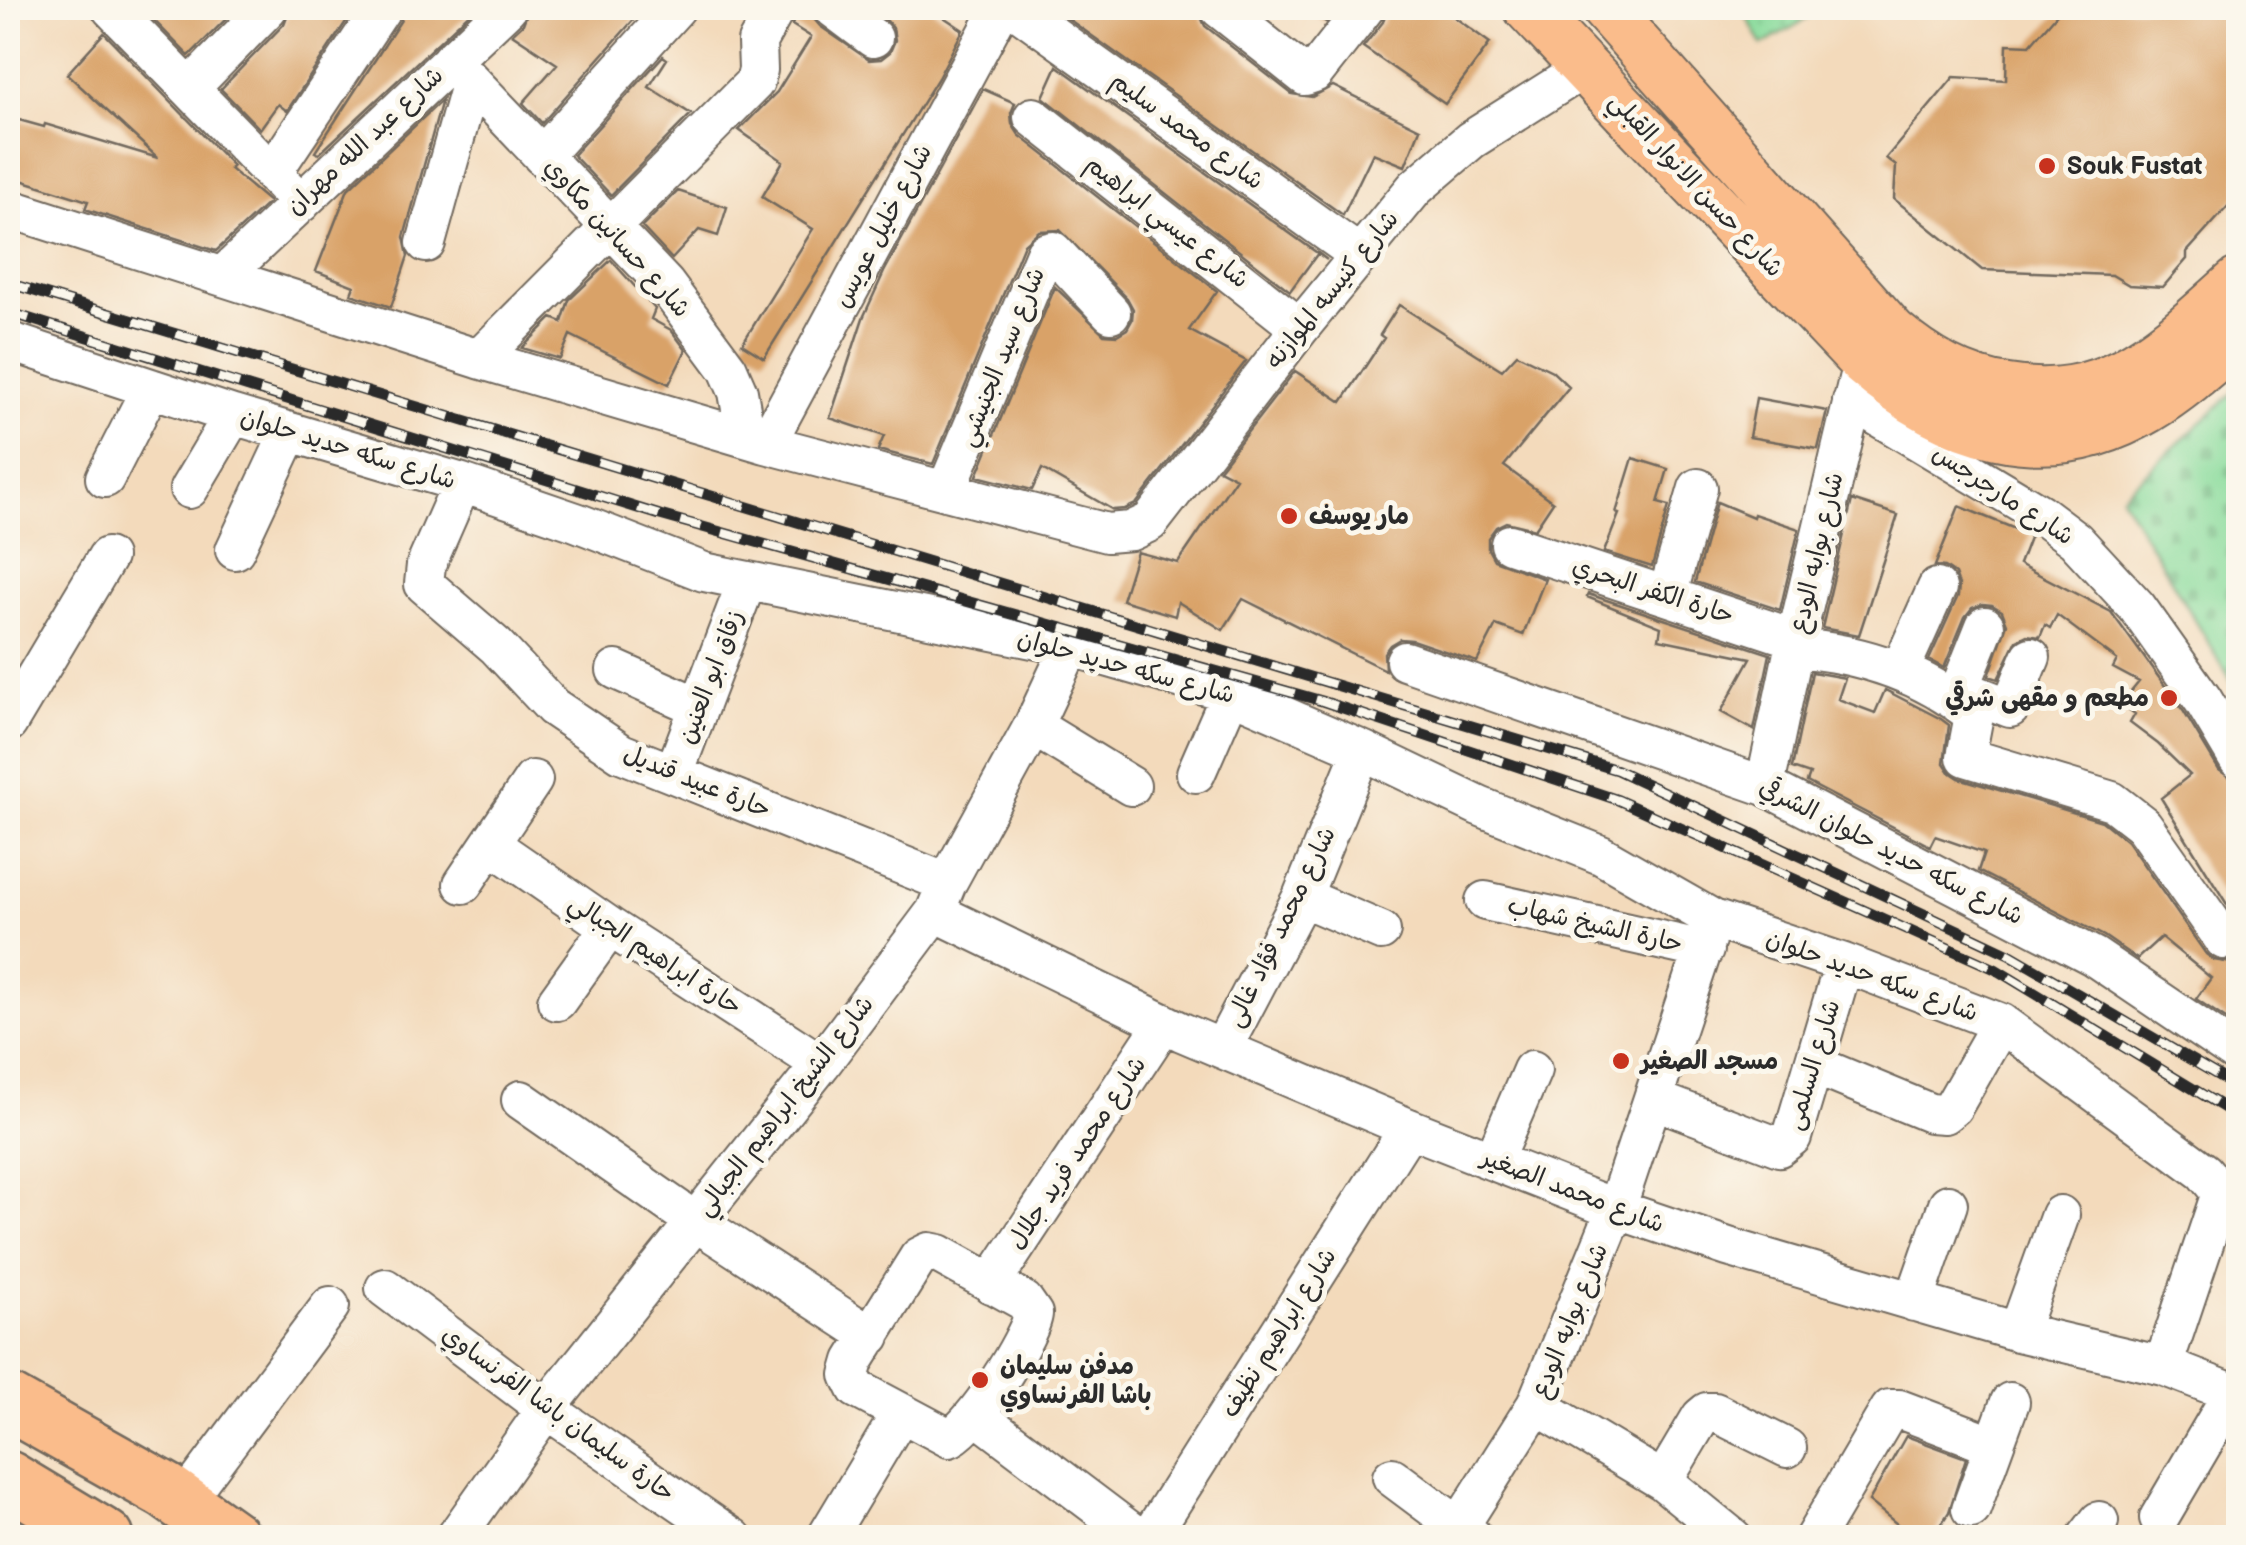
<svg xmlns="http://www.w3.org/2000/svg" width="2246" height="1545" font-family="'Balsamiq Sans','Playpen Sans Arabic',sans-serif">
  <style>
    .grass { fill: url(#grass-dots); stroke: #5b8464; stroke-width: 2.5 }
    .cemetery { fill: url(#cemetery-stones); stroke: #5b8464; stroke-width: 2.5 }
    .building { fill: #d9a267 }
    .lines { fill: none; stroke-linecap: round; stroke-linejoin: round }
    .minor-casing { stroke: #71685d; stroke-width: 42 }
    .major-casing { stroke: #71685d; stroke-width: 52 }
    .highway-casing { stroke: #71685d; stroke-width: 60 }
    .minor { stroke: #fff; stroke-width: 38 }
    .major { stroke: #fabc8b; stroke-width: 48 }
    .highway { stroke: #fabc8b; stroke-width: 55 }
    .rail-casing { stroke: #2b2b2b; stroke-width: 11 }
    .rail { stroke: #fbf7ec; stroke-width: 8; stroke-dasharray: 22; stroke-linecap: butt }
    .poi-dot { fill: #c8321e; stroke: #fbf7ec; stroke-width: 4 }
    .labels { text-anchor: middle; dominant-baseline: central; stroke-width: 10; stroke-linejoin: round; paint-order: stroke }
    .street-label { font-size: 25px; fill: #2b2b2b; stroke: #fbf7ec }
    .poi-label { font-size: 25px; font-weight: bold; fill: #2b2b2b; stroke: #fbf7ec; text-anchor: start }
  </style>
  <defs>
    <pattern id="grass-dots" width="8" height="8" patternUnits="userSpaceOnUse" patternTransform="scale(2.5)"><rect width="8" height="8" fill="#8bdc9d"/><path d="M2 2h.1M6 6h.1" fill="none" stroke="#78bd87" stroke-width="1.8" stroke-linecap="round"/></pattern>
    <pattern id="cemetery-stones" width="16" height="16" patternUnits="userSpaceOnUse" patternTransform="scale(2.5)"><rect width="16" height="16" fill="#8bdc9d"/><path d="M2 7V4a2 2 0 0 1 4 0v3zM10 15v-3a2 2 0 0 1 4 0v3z" fill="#78bd87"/></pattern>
  </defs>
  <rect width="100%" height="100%" fill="#fbf7ec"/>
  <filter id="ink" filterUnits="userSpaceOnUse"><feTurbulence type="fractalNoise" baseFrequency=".01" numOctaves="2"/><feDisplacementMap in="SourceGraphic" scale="20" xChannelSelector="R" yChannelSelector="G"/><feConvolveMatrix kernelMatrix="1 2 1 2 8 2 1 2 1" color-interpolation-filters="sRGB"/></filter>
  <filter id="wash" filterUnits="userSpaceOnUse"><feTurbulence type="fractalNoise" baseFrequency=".0048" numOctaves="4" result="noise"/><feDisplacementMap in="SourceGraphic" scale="40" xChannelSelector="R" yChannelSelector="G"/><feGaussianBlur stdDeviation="2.25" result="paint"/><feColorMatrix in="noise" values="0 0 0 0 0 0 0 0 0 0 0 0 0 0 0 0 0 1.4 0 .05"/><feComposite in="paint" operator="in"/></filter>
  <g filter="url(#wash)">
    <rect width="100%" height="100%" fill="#f3dabb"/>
    <!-- grass -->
    <path class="grass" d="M1742,8H1806L1810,17L1762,45Z"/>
    <!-- cemetery -->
    <path class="cemetery" d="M2238,388V692L2121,496Z"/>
    <g id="blocks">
      <!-- building -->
      <path class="building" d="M142,8H237L189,56Z
        M290,8H355L287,111L278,104L260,129L221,89L284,24Z
        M404,8H475L319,154L315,152L401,20Z
        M529,8H644L542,123L523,103L557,64L512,34L523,24Z
        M798,8H811L813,18L820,26L869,60L881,59L890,52L895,40L893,28L887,21L870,8H930L963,30L938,78L764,358L742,344L813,229L762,197L783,161L739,130L777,92L811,37L792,25Z
        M1053,8H1197L1205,26L1292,94L1312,97L1333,86L1420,129L1405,166L1373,153L1343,215Z
        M1305,8H1337L1326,22Z
        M1387,8H1442L1490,43L1445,104L1363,47L1383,22Z
        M2062,8H2238V195L2187,252V259L2163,287L2129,285L2112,275L1982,270L1894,199L1896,166L1886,158L1954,77L2006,80L2007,44L2030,45Z
        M104,33L233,166L230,169L269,202L216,251L85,209L88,201L8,176V117L44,127L45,124L158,158L67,74Z
        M663,56L667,59L649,87L691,114L611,195L573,155Z
        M1057,66L1327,260L1318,253L1290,291L1043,97Z
        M983,89L1015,103L1011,113L1012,124L1019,135L1217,291L1189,330L1246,361L1136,504L1125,509L1113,510L1042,469L1032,490L977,476L1055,287L1104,334L1117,335L1127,329L1132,320L1133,309L1127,298L1060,230L1039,231L1024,244L933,464L878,450L884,436L830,418L863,318L884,272Z
        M442,100L404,237L408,256L391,307L351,294L354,286L316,271L348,189Z
        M678,191L727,207L718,236L699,230L672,259L642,227Z
        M611,260L655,309L651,319L671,330L686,350L669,384L570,335L560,359L522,348L552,318L562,322L569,300Z
        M1399,305L1502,370L1517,354L1552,371L1569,387L1504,466L1553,502L1535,529L1506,522L1496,527L1488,538V549L1494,560L1545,579L1523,635L1496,625L1477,662L1412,640L1400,639L1390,645L1384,653L1385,670L1243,599L1223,630L1178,602L1175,616L1122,600L1137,552L1178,563L1236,478L1219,469L1295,371L1342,402L1384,338L1380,335Z
        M1756,398L1827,411L1818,449L1749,437Z
        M1633,458L1668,469L1658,503L1669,506L1652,567L1604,552L1619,514L1616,513Z
        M1852,500L1898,515L1859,635L1822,628Z
        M1717,502L1753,517L1754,514L1799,529L1780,610L1695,582Z
        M1959,506L2030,535L2019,564L2111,612L2184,712L2219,770L2238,783V922L2161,798L2190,775L2158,744L2130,723L2135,714L2121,704L2139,682L2113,668L2117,660L2057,615L2050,628L2045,625L2040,637L2027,635L2017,640L1998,679L1989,676L2007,624L2002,611L1992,605L1983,604L1972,608L1965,617L1944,668L1929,660L1958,596L1959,585L1955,574L1945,567L1935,566Z
        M1588,594L1770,654L1754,730L1721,712L1751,658L1659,639L1661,627L1587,597Z
        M1812,672L1845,678L1838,699L1875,713L1885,690L1941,719L1949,725L1944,763L1950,772L1959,778L2102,821L2127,841L2206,954L2214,960L2225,962L2238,957V1027L2196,999L2211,978L2161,937L2137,959L2104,936L1978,871L1984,853L1935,836L1930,846L1807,782L1810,774L1792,768Z
        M1906,1436L1966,1458L1949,1512L1932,1538H1914L1869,1501Z"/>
    </g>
  </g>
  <g filter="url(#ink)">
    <use href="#blocks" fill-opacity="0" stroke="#71685d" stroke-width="2.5"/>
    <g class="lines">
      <!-- minor casing -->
      <g class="minor-casing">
        <path id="minor" d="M111,8L301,203
          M833,8L873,38
          M1015,8L1358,254
          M1219,8L1305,76L1314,73L1365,8
          M451,60L665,284L728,369L738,392L746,437
          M190,88L268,8
          M1033,117L1300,328
          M542,156L676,8
          M272,173L382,8
          M8,208L479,359L766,444L1107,533L1131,531L1150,522L1300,328L1415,188L1471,140L1585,68
          M426,243L471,81
          M224,275L507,8
          M8,341L233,415L462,483L576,522L704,572L1072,647L1231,693L1362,750L1479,806L1601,855L1713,919L1844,963L2001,1023L2204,1172L2221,1193L2163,1366
          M479,359L755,82L758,70L757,42L776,8
          M1852,401L2039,513L2075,540L2137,607L2203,700L2238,759
          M766,444L1001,8
          M105,478L151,388
          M462,483L426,565L424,584L496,646L553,707L621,753L947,883
          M189,489L233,415
          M946,491L1045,253L1053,251L1111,313
          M1510,544L1796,639
          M235,550L290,432
          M1667,596L1698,488
          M1795,648C1861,653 1921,672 1974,715L1966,757L2112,801L2143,825L2224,940
          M1405,661L1765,786L2093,956L2238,1054
          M616,670L699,707
          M1900,670L1937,588
          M1955,701L1985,626
          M1969,711L1979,696L2010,708L2031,657
          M8,723L107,557
          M1033,726L1131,786
          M674,773L747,581
          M1196,773L1231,693
          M1765,786L1796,639L1858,379
          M490,844L610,927L821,1064
          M463,884L533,780
          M1302,897L1381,931
          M1485,901L1704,950
          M935,912L1182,1032L1409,1128L1616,1209L1728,1247L2018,1332L2163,1366L2238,1395
          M557,1001L610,927
          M1222,1049L1302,897L1362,750
          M1814,1065L1930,1113L1944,1114L1953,1107L2001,1023
          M1653,1099L1779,1147L1792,1137L1844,963
          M521,1100L696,1222L871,1336
          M1493,1161L1532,1070
          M929,1252L939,1254L1024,1301L1033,1314C1031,1336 970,1432 949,1438L857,1389L850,1375L854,1361L919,1257Z
          M991,1284L1164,1023
          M385,1288L546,1409L733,1538
          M1914,1302L1948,1204
          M2018,1332L2060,1215
          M1536,1405L1663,1481L1733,1538
          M976,1415L1139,1538
          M1392,1477L1474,1538
          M1663,1481L1701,1417L1707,1412H1715L1787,1448
          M183,1503L330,1306
          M1971,1509L2010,1402
          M2159,1518L2233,1392
          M455,1538L546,1409L821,1064L935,912L947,883L1033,726L1070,647
          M826,1538L901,1413
          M1149,1538L1409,1128
          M1452,1538L1536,1405L1616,1209L1713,919
          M1814,1538L1890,1409H1899L1994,1445
          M2086,1538L2099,1521"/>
      </g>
      <!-- major casing -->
      <g class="major-casing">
        <path id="major" d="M1528,8L1863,362C1945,433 2045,470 2147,409C2180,389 2209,363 2238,338
          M1605,8L1892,332C1926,361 1962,382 2007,389C2110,407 2167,345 2238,282"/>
      </g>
      <!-- highway casing -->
      <g class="highway-casing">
        <path id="highway" d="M8,1402L166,1491L232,1538
          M8,1479L106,1538"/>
      </g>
      <!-- minor -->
      <use href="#minor" class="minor"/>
      <!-- major -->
      <use href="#major" class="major"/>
      <!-- highway -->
      <use href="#highway" class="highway"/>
      <!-- rail casing -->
      <g class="rail-casing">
        <path id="rail" d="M8,283L1617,770L2009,954L2238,1087
          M8,312L660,515L1322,701L1618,800L1995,969L2238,1116"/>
      </g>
      <!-- rail -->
      <use href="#rail" class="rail"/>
    </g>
  </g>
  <!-- markers -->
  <g class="poi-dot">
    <circle cx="2047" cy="166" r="10"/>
    <circle cx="1289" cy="516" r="10"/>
    <circle cx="2169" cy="698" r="10"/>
    <circle cx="1621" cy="1061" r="10"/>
    <circle cx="980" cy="1380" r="10"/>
  </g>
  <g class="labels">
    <!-- street labels -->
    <g class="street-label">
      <text transform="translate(1187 131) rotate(36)">شارع محمد سليم</text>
      <text transform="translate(365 141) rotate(-43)">شارع عبد الله مهران</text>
      <text transform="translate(1696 185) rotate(47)">شارع حسن الانوار القبلي</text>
      <text transform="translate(1167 222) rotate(38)">شارع عيسي ابراهيم</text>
      <text transform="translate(883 226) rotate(-62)">شارع خليل عويس</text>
      <text transform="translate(617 238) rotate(48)">شارع حسانين مكاوي</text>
      <text transform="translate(1332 290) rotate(-51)">شارع كنيسه الموازنه</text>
      <text transform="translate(1002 357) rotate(-68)">شارع سيد الجنيشي</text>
      <text transform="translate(348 449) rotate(17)">شارع سكه حديد حلوان</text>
      <text transform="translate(2003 495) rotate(33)">شارع مارجرجس</text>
      <text transform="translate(1817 553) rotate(-77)">شارع بوابه الودع</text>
      <text transform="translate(1653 591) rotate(18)">حارة الكفر البحري</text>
      <text transform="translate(1126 667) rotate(15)">شارع سكه حديد حلوان</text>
      <text transform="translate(711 677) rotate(-69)">زقاق ابو العنين</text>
      <text transform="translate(697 782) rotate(22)">حارة عبيد قنديل</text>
      <text transform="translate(1891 852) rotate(27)">شارع سكه حديد حلوان الشرقي</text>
      <text transform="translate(1595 925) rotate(13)">حارة الشيخ شهاب</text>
      <text transform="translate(1281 927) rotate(-64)">شارع محمد فؤاد غالى</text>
      <text transform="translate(655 955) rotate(33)">حارة ابراهيم الجبالي</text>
      <text transform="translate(1872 976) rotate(20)">شارع سكه حديد حلوان</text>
      <text transform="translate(1813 1065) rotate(-73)">شارع السلمى</text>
      <text transform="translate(785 1106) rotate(-52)">شارع الشيخ ابراهيم الجبالي</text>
      <text transform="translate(1077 1153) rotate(-56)">شارع محمد فريد جلال</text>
      <text transform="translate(1573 1191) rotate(21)">شارع محمد الصغير</text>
      <text transform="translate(1570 1321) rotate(-68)">شارع بوابه الودع</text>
      <text transform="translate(1279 1333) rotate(-58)">شارع ابراهيم نظيف</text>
      <text transform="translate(558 1414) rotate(36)">حارة سليمان باشا الفرنساوي</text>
    </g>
    <!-- poi labels -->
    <g class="poi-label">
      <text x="2067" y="166">Souk Fustat</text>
      <text x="1309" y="516">مار يوسف</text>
      <text x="2149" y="698" text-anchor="end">مطعم و مقهى شرقي</text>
      <text x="1641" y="1061">مسجد الصغير</text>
      <text x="1000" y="1366">مدفن سليمان<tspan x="1000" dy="29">باشا الفرنساوي</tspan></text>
    </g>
  </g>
  <!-- margin -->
  <rect width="2246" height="1545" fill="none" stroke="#fbf7ec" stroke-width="40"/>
</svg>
